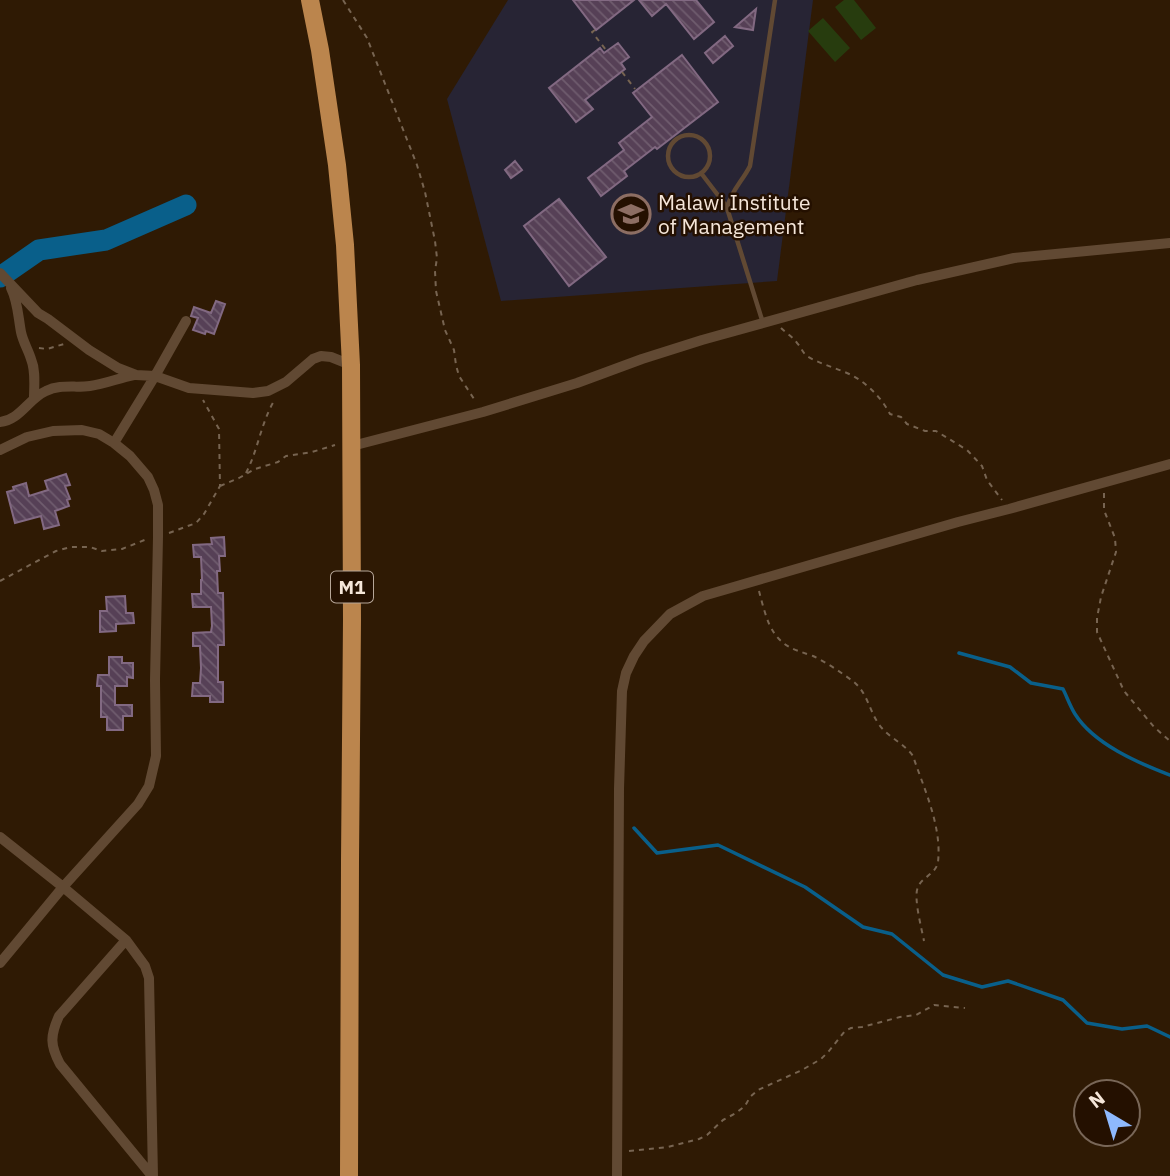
<svg xmlns="http://www.w3.org/2000/svg" width="1170" height="1176" font-family="'IBM Plex Sans',sans-serif">
  <style>
    .education { fill: #272434 }
    .grass { fill: #273c0e }
    .lines { fill: none; stroke-linecap: round; stroke-linejoin: round }
    .stream { stroke: #095f8a; stroke-width: 3.5 }
    .river { stroke: #095f8a; stroke-width: 21 }
    .building { fill: url(#building-back-hatch); stroke: #826982; stroke-width: 2 }
    .path { stroke: #776451; stroke-width: 2; stroke-dasharray: 5 5; stroke-linecap: butt }
    .lane { stroke: #614933; stroke-width: 4.5 }
    .street { stroke: #614933; stroke-width: 10 }
    .highway { stroke: #bb854d; stroke-width: 18 }
    .labels { text-anchor: middle; dominant-baseline: central; stroke-width: 5; stroke-linejoin: round; paint-order: stroke }
    .shield { fill: #241000; stroke: #b6a698; stroke-width: 2 }
    .shield-label { font-size: 19px; font-weight: bold; fill: #f5e6d9 }
    .poi-label { font-size: 21px; fill: #f5e6d9; stroke: #241000; text-anchor: start }
  </style>
  <defs>
    <pattern id="building-back-hatch" width="6" height="6" patternUnits="userSpaceOnUse" patternTransform="scale(1.75)"><rect width="6" height="6" fill="#564056"/><path d="M-1 5l2 2M0 0l6 6M5-1l2 2" fill="none" stroke="#6f5c6e"/></pattern>
  </defs>
  <rect width="100%" height="100%" fill="#2f1a04"/>
  <!-- education -->
  <path class="education" d="M508,0H813L777,281L501,301L447,99Z"/>
  <!-- grass -->
  <path class="grass" d="M844,0H854L876,28L861,40L835,7Z
    M823,18L850,48L835,62L808,31Z"/>
  <g class="lines">
    <!-- stream -->
    <path class="stream" d="M959,653L1010,667L1031,683L1063,689C1067,697 1070,706 1075,714C1094,744 1138,763 1170,775
      M634,828L657,853L718,845L805,887L863,927L892,934L943,975L982,987L1008,981L1063,1000L1087,1023L1122,1029L1147,1026L1170,1037"/>
    <!-- river -->
    <path class="river" d="M0,277L39,250L106,240L186,205"/>
  </g>
  <!-- building -->
  <path class="building" d="M573,0H634L596,30Z
    M639,0H696L714,22L694,39L666,4L652,16Z
    M756,9L753,30L735,27Z
    M725,36L733,46L713,63L705,53Z
    M618,43L629,57L621,63L625,69L585,100L593,109L576,122L549,88L600,48L604,53Z
    M682,55L718,102L657,149L655,147L624,171L627,176L601,196L588,178L624,150L619,143L652,117L633,93Z
    M515,161L522,170L511,178L505,170Z
    M559,199L606,257L569,286L524,226Z
    M216,301L225,304L214,334L206,331L205,334L193,330L198,318L191,316L194,307L211,313Z
    M66,474L70,485L65,486L70,499L67,500L69,506L55,511L59,525L44,529L41,516L15,523L7,492L14,490L13,487L26,483L29,496L48,490L45,481Z
    M224,537L225,556H219L220,571H217L218,593H223L224,645H218V682H223V702H210V696H192L193,683H200L201,668L200,646H193V633L211,632L212,626L211,607H193L192,594H201V580H202L201,557H194L193,545L212,544L211,538Z
    M125,596L126,613H133L134,623L116,624V631L100,632V611H107L106,597Z
    M109,657H122V663H133V678L127,677V686H115V705H132V716H123V730H107V717H101V686H97L98,675H109Z"/>
  <g class="lines">
    <!-- path -->
    <path class="path" d="M343,0L367,38L417,165L425,192L435,241L437,258L435,271L436,291L445,330L454,350L456,365L459,376L476,402
      M595,30L592,32L606,50
      M622,72L635,89
      M781,328C786,333 793,337 797,343C801,347 802,352 807,356C818,363 830,366 842,371C862,378 880,395 890,414L901,417L907,424L925,431H936L967,450L982,466L987,480L1002,500
      M39,348L47,349L64,344
      M246,473C258,450 261,423 274,401
      M220,486L239,478L255,469L278,462L286,456L312,452L335,445
      M1104,493V510L1115,538L1116,552L1101,597L1097,618V632L1124,691L1154,727L1170,741
      M169,533L196,523L204,514L220,486L219,429L203,400
      M0,581L56,551L71,547H90L102,551L122,549L147,539
      M759,591C762,602 765,615 770,626C781,647 793,649 813,656C826,662 842,673 854,682C867,693 869,709 878,723C887,737 904,743 913,756C924,789 942,826 938,862C936,874 922,877 918,887C913,897 922,930 924,941
      M629,1151L668,1147L699,1139L707,1135L723,1120L736,1113L745,1106L750,1097L758,1090L802,1070L821,1059L829,1051L845,1031L851,1028L862,1027L900,1017L916,1015L934,1005L965,1008"/>
    <!-- lane -->
    <path class="lane" d="M668 156a21 21 0 1 1 42 0a21 21 0 1 1-42 0Z
      M701,173L727,207
      M763,323L727,208C732,189 742,182 750,166L775,0"/>
    <!-- street -->
    <path class="street" d="M0,273L38,313L48,319L89,350L118,368L136,375L155,376L189,388L253,393L268,391L286,382L313,359L321,356L331,357L351,365
      M11,288C18,302 18,316 21,332C23,342 28,349 31,359C36,371 34,385 34,398
      M0,422C20,420 28,399 46,391C60,384 75,388 90,386C105,384 119,378 134,375
      M114,443L155,376L186,321
      M352,446L483,412L577,383L642,359L702,340L917,280L1014,258L1170,243
      M0,450L27,437L53,431L82,430L99,434L114,443L130,456L148,477L154,490L158,505V537L155,680L156,756L149,786L138,804L63,887L0,963
      M0,837L63,887L126,940L145,966L149,978L153,1176
      M126,940L59,1016C50,1036 50,1045 60,1064L152,1176
      M617,1176L619,789L622,691L626,673L634,656L644,641L670,614L703,596L958,522L1009,509L1170,464"/>
    <!-- highway -->
    <path class="highway" d="M310,0L320,50L337,165L345,245L351,365L352,620L350,861L349,1176"/>
  </g>
  <!-- icons -->
  <defs>
    <g id="university-ring" transform="scale(2.0125)"><circle r="9.5" fill="#241000" stroke="#8d6e63" stroke-width="1.5"/><path d="M0-5L7-2L0 1L-7-2ZM-4 1L0 2.5L4 1V4Q0 6-4 4Z" fill="#8d6e63"/></g>
  </defs>
  <g fill-rule="evenodd">
    <use href="#university-ring" x="631" y="214"/>
  </g>
  <g class="labels">
    <!-- shield labels -->
    <rect class="shield" x="331" y="571.5" width="42" height="31" rx="5"/>
    <g class="shield-label">
      <text x="352" y="587">M1</text>
    </g>
    <!-- poi labels -->
    <g class="poi-label">
      <text x="658" y="202">Malawi Institute<tspan x="658" dy="24">of Management</tspan></text>
    </g>
  </g>
  <!-- north arrow -->
  <g transform="translate(1107 1113) rotate(322)"><circle r="33" fill="#241000" stroke="#786657" stroke-width="2"/>
  <path d="M0-5L12 26L0 18L-12 26Z" fill="#8eb9fd"/>
  <text y="-10" font-size="19" font-weight="bold" text-anchor="middle" fill="#f5e6d9">N</text>
  </g>
</svg>
